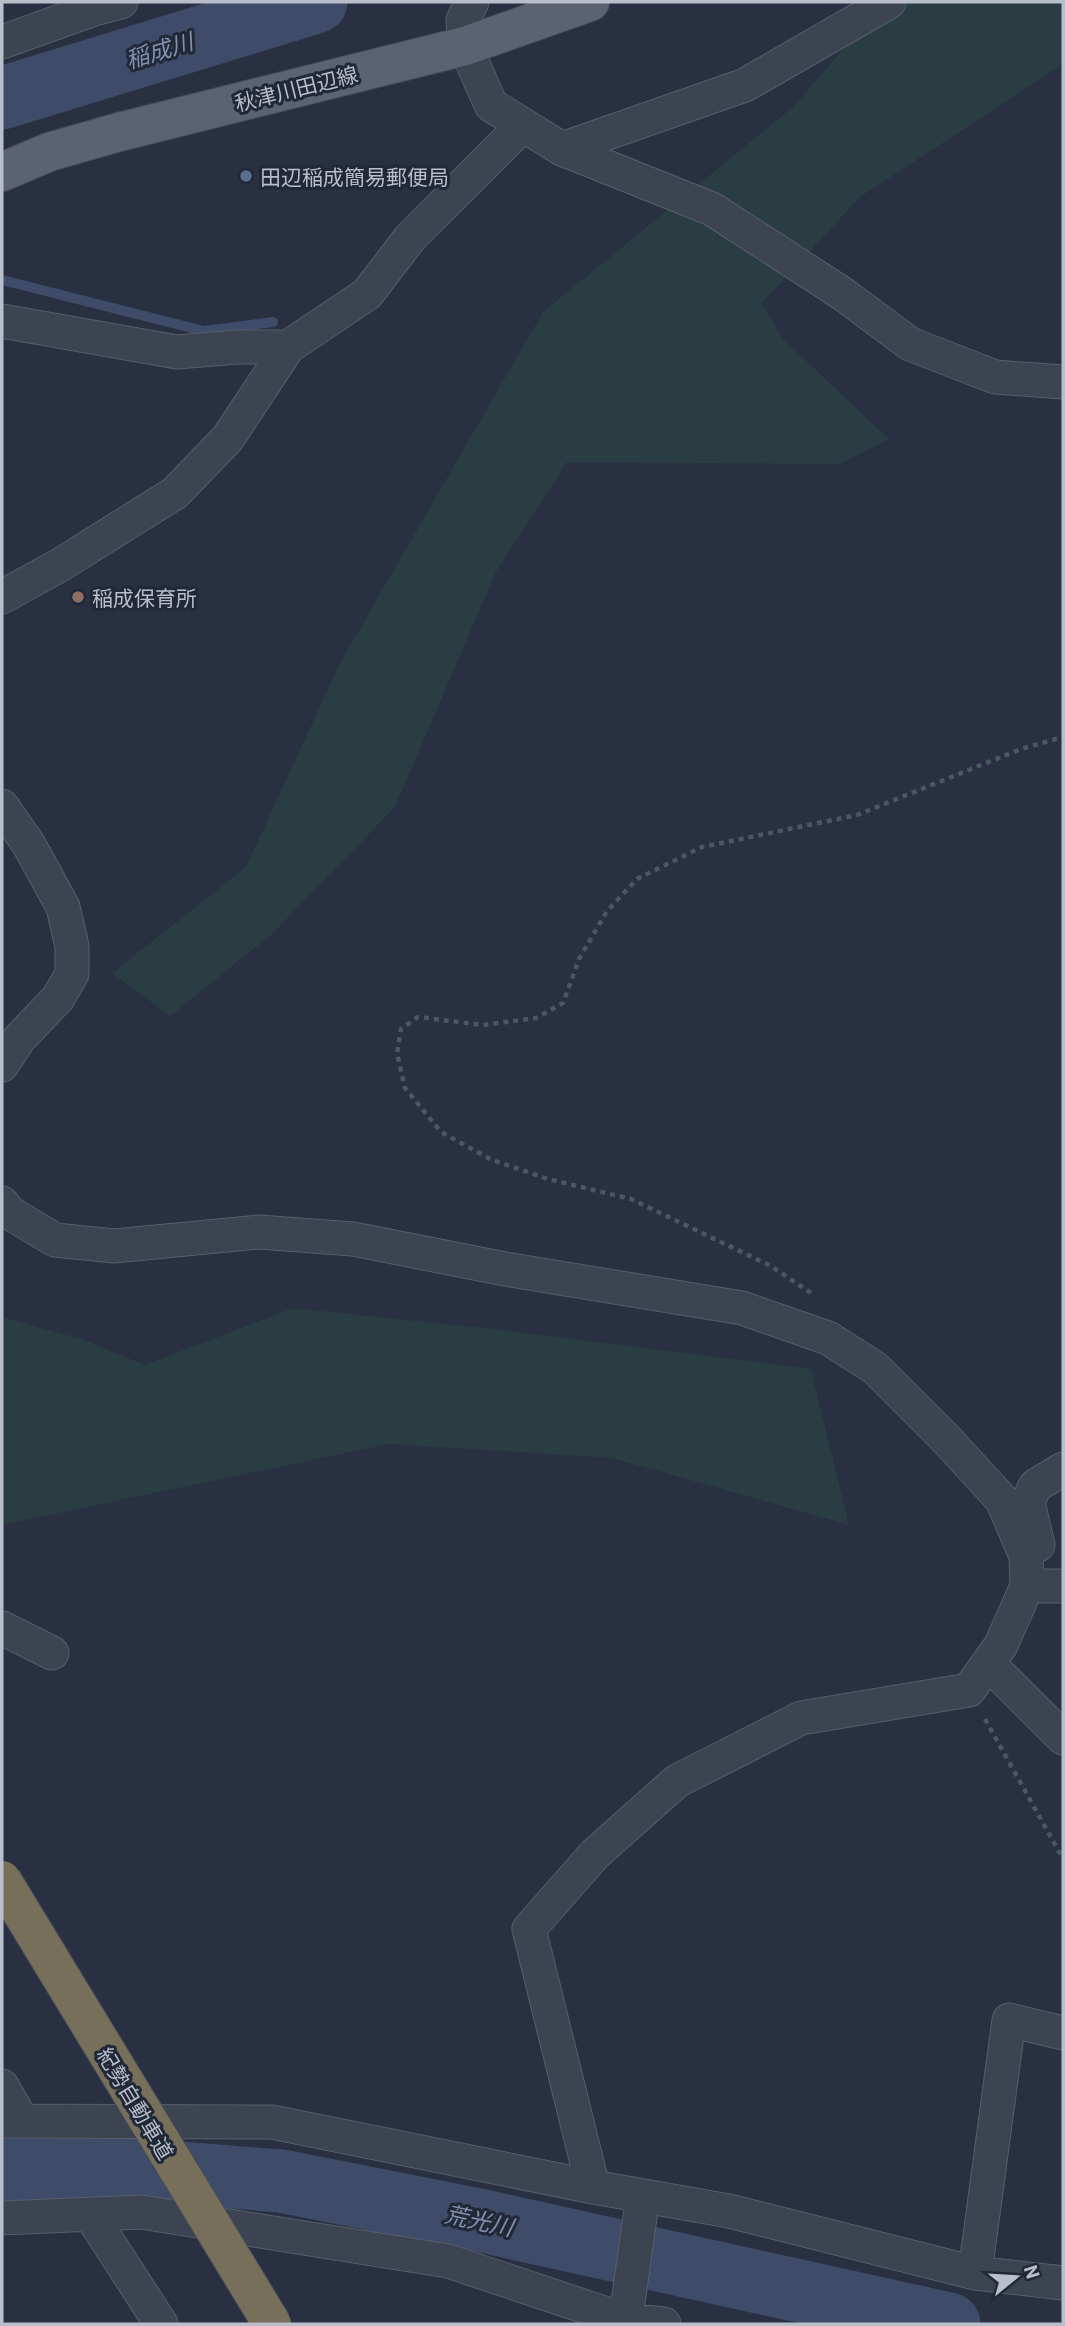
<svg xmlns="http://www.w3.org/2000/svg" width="1065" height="2326" font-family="Barlow,'Noto Sans JP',sans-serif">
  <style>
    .green { fill: #2a3d42 }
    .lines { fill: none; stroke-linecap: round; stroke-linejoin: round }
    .stream { stroke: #3f4c69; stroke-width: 10 }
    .river { stroke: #3f4c69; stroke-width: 63 }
    .minor-casing { stroke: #575e6c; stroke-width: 35 }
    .major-casing { stroke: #464c5b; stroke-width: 40 }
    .path { stroke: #485a5f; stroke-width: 4.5; stroke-dasharray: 5 5; stroke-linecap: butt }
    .minor { stroke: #3c4351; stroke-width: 33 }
    .major { stroke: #5b6271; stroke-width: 38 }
    .highway-bridge-casing { stroke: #444b59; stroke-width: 40; stroke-linecap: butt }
    .highway-bridge { stroke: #776f5a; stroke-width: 38 }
    .service-dot { fill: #5c6f8a; stroke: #212837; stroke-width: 2.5 }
    .education-dot { fill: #8d6e63; stroke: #212837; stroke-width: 2.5 }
    .labels { text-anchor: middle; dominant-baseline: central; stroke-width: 6; stroke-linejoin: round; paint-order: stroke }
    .street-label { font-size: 21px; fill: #b9becb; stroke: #212837 }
    .poi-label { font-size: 21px; fill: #b9becb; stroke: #212837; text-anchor: start }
    .water-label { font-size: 23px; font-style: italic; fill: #8391b1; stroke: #212837 }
  </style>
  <rect width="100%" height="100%" fill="#283041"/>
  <!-- green -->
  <path class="green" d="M884,2H1063V64L860,197L762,303L782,338L889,439L839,464L567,462L496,572L395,807L272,934L170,1016L112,973L246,867L340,663L543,312L793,107Z
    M293,1308L493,1329L811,1369L849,1525L612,1458L389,1444L6,1524L2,1521V1317L84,1340L145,1365Z"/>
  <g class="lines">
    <!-- stream -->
    <path class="stream" d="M2,280L204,331L273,322"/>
    <!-- river -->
    <path class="river" d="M2,98L316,2
      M2,2170L106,2167L281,2181L478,2220L949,2324"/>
    <!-- minor casing -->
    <g class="minor-casing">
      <path id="minor" d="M472,2L463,20L465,46L491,105L562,149L712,209L843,294L910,344L995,377L1063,382
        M2,42L94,9L121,2
        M562,149L745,85L889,2
        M2,321L177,352L238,347H288
        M2,597L60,565L175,493L228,438L288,347L367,294L410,238L523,125
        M2,806L29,845L63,907L72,946V974L58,998L19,1039L2,1065
        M2,1203L10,1213L55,1240L114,1246L259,1232L353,1239L505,1269L742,1308L828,1338L875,1368L947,1440L1002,1500L1026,1556L1027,1586L1001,1645L969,1690L801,1718L677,1781L595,1854L529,1929L593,2187
        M1038,1545L1028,1502L1035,1486L1063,1469
        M1027,1586H1063
        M2,1628L52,1653
        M988,1663L1063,1738
        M2,2086L22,2121
        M2,2121L272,2122L593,2187L729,2211L975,2273L1063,2283
        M90,2214L161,2324
        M2,2218L141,2212L448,2261L625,2320L664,2324
        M975,2273L1009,2020L1063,2033
        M625,2324L643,2196"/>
    </g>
    <!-- major casing -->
    <g class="major-casing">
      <path id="major" d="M2,172L49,152L119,132L465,46L590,2"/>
    </g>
    <!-- path -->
    <path class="path" d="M811,1293L771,1266L631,1199L548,1179L492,1160L441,1132L405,1088L397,1053L401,1029L418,1017L483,1025L536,1018L563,1003L579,959L607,911L637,879L702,847L857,815L1021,749L1063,737
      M985,1719L1063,1859"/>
    <!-- minor -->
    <use href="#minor" class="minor"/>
    <!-- major -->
    <use href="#major" class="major"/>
    <!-- highway-bridge casing -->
    <g class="highway-bridge-casing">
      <path id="highway-bridge" d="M2,1880L272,2324"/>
    </g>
    <!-- highway-bridge -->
    <use href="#highway-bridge" class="highway-bridge"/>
  </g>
  <!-- markers -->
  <circle class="service-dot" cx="246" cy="176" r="7"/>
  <circle class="education-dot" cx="78" cy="597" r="7"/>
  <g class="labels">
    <!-- street labels -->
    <g class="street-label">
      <text transform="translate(296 88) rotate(-14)">秋津川田辺線</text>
      <text transform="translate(136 2103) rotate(59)">紀勢自動車道</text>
    </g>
    <!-- poi labels -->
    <g class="poi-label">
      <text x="260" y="176">田辺稲成簡易郵便局</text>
      <text x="92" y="597">稲成保育所</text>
    </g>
    <!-- water labels -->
    <g class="water-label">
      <text transform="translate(159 50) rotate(-17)">稲成川</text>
      <text transform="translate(479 2220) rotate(12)">荒光川</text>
    </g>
  </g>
  <!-- border -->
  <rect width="1065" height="2326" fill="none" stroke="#b9becb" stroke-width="7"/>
  <!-- north arrow -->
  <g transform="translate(1016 2277) rotate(72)" stroke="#212837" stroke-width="5" paint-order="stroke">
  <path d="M0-5L12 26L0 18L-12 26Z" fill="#b9becb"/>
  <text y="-10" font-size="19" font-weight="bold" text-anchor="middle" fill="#b9becb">N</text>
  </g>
</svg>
